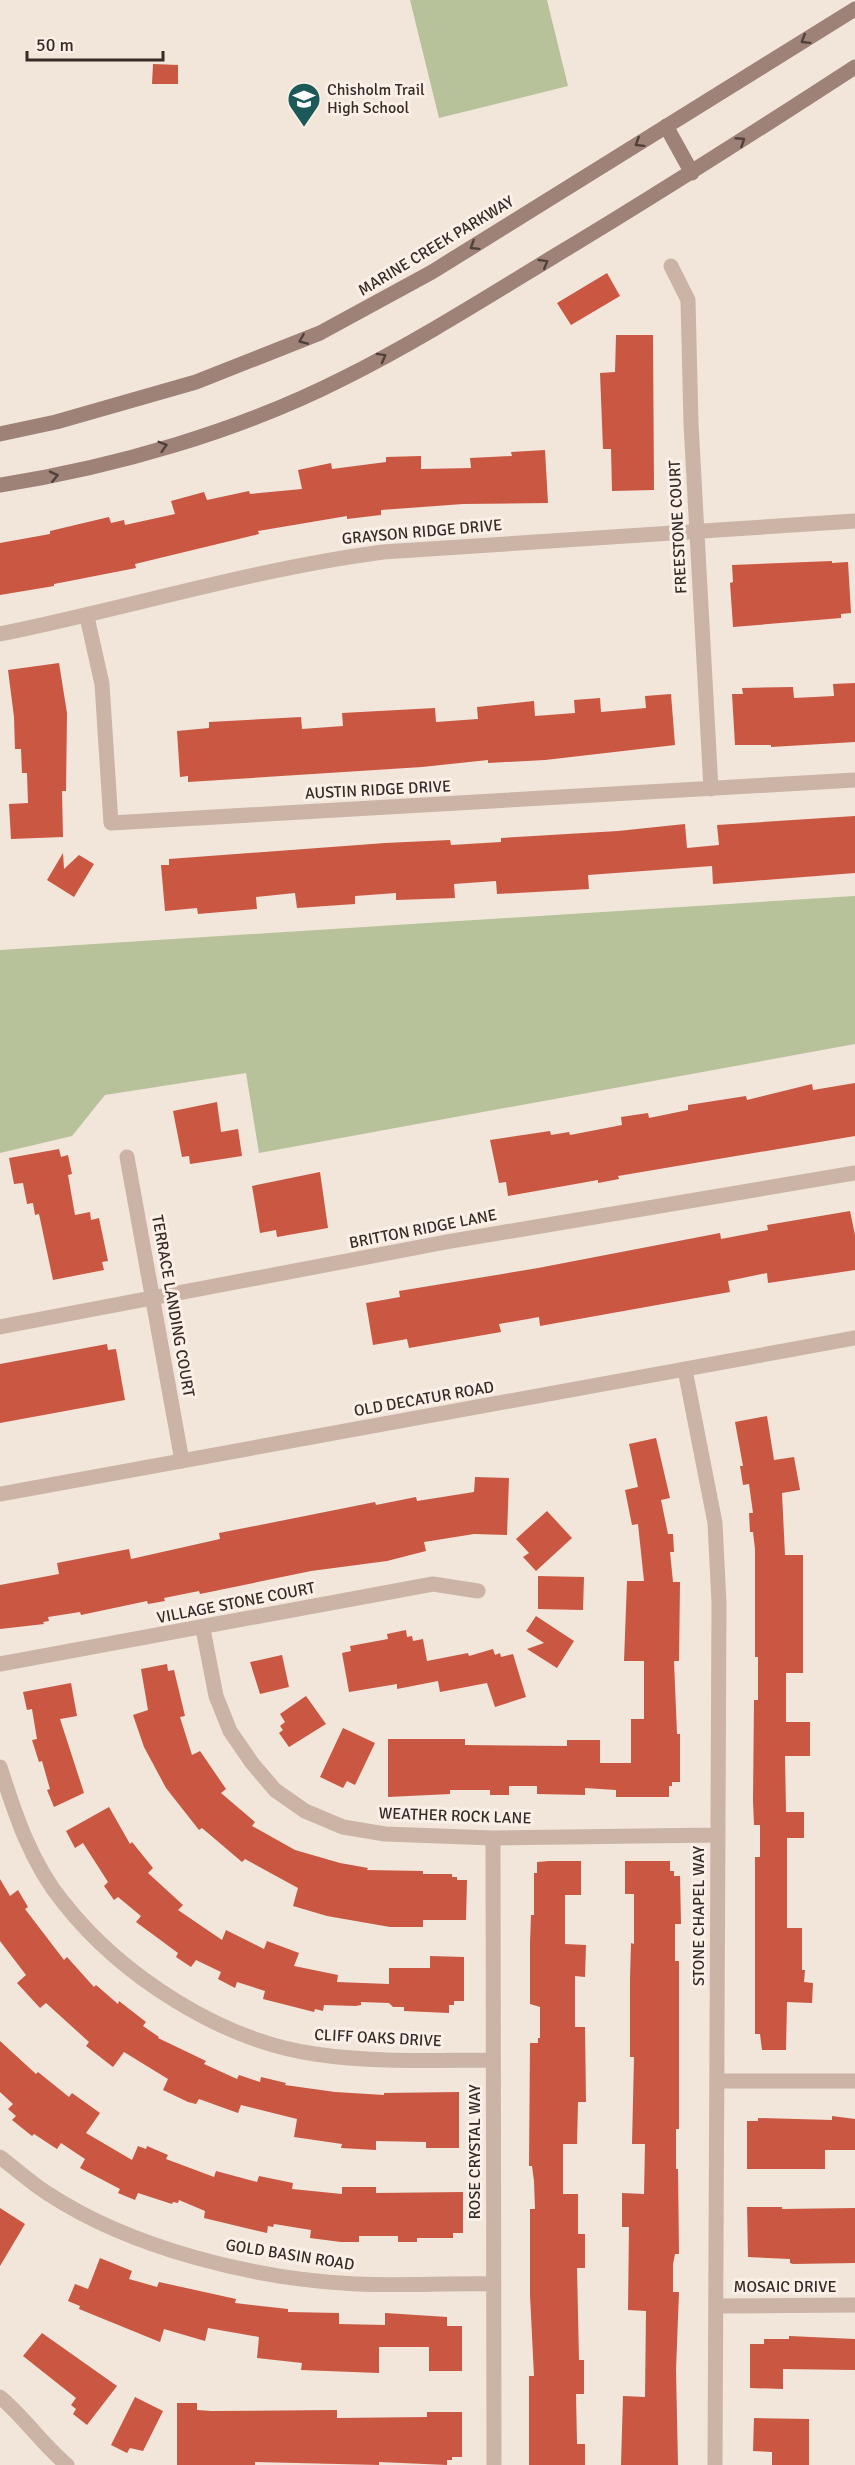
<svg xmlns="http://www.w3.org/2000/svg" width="855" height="2465" font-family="Signika,sans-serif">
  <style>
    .green { fill: #b8c29a }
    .building { fill: #c95742 }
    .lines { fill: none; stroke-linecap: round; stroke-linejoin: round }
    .minor { stroke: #cbb4a6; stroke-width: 15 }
    .tertiary { stroke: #cbb4a6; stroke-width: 15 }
    .secondary { stroke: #9e8277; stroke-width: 15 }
    .oneway { stroke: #51413b }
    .labels { text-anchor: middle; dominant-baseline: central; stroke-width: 6; stroke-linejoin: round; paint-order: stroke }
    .poi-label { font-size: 16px; fill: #372b27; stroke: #faf0e7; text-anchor: start }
    .street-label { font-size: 16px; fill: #372b27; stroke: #faf0e7 }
  </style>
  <rect width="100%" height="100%" fill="#f2e5da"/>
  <!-- green -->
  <path class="green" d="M410,0H547L568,86L439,118Z
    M855,896V1044L259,1153L246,1073L105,1095L72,1136L0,1153V950Z"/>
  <!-- building -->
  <path class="building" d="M153,64L178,65V84H152Z
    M607,273L620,296L571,325L557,303Z
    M616,335H653L654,490L612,491L611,449H603L600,373L615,372Z
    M545,450L548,503L463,504L381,510V515L347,519V516L258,531L259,534L135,564L136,568L54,584V586L0,595V543L50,534V531L109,517L111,523L124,520L125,525L175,514L171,501L204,492L207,500L249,491L250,494L302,489L298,470L331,463L332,469L386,462V457L421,456V469L471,468L470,458L512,456L511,452Z
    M832,561V563L848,562L851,613L841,614V618L733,627L730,583L733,582L732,565Z
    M59,663L67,713L66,791H62L63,837L11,839L9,804L28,803L27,773H22L21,749H15L14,717L8,670Z
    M855,683V742L771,747V745H735L732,694H743L742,688L793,687L794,698L834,696L833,684Z
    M671,694L675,745L545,760L488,763V760L422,767L188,782V776L180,777L177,731L209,728V722L301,717L302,729L343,726L342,713L435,708L436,722L478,719L477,707L534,701L535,716L575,713L574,700L600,698L601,712L646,708L645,696Z
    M855,816V873L713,884L712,866L588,875L589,889L497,894L496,881L454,884L455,898L396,900V893L355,896V904L297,908L295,893L256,897L257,909L198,914L197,908L165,911L161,865H169V859L385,843L450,840L451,845L501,842V838L618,831L685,824L687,848L719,845L717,825Z
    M63,853L64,869L79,855L94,864L74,897L47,880Z
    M855,1083V1136L618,1176L619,1179L598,1183V1180L508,1196L506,1182L499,1183L490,1140L550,1131L551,1135L569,1132L570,1135L622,1125L621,1117L648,1113L649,1118L688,1110V1105L746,1096L747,1100L812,1084L813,1090Z
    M217,1102L221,1132L238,1129L242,1156L190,1164L189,1156L182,1157L173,1111Z
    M59,1149L61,1157L68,1155L72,1174L68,1175L75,1215L90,1212L91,1220L99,1218L108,1261L102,1262L104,1270L53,1280L39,1214L35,1215L33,1203L27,1204L23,1183L14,1184L9,1158Z
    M320,1172L328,1228L277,1237L276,1230L260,1233L252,1186Z
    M850,1211L855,1235V1270L768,1283L767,1273L728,1281L730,1292L696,1298L540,1326L539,1317L499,1324L501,1332L409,1348L407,1339L373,1345L366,1303L400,1297L399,1291L538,1268L720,1233L721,1239L768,1230L767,1225Z
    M107,1344L108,1350L116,1349L125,1400L0,1423V1364Z
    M767,1416L774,1460L794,1457L800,1490L782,1493L785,1555H803V1673H786V1722H810V1756H785L786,1812H804V1838H787V1928H802V1970H805L804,1982L813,1983L812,2003L787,2002L786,2050H762L760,2034H755V1857H760V1825H754L753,1801L754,1700H758V1657H755V1549L753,1532H750L749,1513H753L749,1484L743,1485L740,1466H743L735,1422Z
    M656,1438L670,1498L661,1500L668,1534H673L674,1552H670L673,1582H680L679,1661H674L677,1734H680V1782H672V1786H669V1797H616V1790L585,1788V1795L537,1794V1786H509V1795H490V1790H450V1794L388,1797V1739H465V1745L567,1746V1740H600V1763H631V1719H644V1661H624L627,1581H644L638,1524L632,1525L625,1490L638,1487L629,1444Z
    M475,1477L509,1478L507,1535L474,1534L424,1542L426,1551L387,1561L311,1571L200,1594L199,1591L164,1598L165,1601L148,1604L147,1601L81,1615L80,1612L48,1617L49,1621L43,1622L44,1624L0,1629V1585L59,1574L57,1563L129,1549L131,1559L220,1539L219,1533L260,1525L375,1502L376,1505L416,1497L417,1501L474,1492Z
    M547,1511L572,1538L536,1571L523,1557L529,1553L516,1539Z
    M538,1576L584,1577L583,1610L538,1609Z
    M536,1616L574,1641L557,1668L527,1649L544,1643L526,1631Z
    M406,1630L407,1637L412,1636L413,1641L423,1639L427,1661L468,1653L469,1656L493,1649L495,1655L500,1653L501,1657L513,1654L526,1697L495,1707L487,1683L440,1692L438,1681L397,1689V1684L349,1692L342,1653L351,1651L350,1646L388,1639L387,1634Z
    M282,1655L289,1687L260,1694L250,1662Z
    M167,1664L168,1671L174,1670L185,1716L180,1717L192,1755L200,1751L226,1789L221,1793L255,1822L252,1826L295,1850L340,1863L368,1868L367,1870L423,1871V1874H452V1877H457V1880H467L466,1920H423V1927H390L327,1916L293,1906L298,1888L245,1859L242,1862L202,1828L199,1830L166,1788L144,1747L133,1715L148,1710L141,1669Z
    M71,1683L77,1716L60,1719L84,1793L54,1807L47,1790L50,1789L42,1761L39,1762L32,1740L37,1739L32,1709L27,1710L23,1692Z
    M306,1696L326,1724L289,1747L279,1733L283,1730L280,1726L285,1722L280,1714Z
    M343,1728L375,1743L355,1785L347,1781L343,1788L320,1777Z
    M109,1807L130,1844L132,1842L153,1868L148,1873L183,1905L178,1910L222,1940L226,1930L264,1949L267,1941L299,1953L294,1966L338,1975L337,1982L389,1984V1968H430V1956L464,1957V2001H454V2005H449V2013L404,2011V2007H393L389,2003L361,2002V2005L356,2006L324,2005L323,2011L315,2009L314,2012L263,1999L265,1991L237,1982L235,1988L218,1979L221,1972L196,1960L191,1967L176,1957L178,1953L136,1922L141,1916L118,1897L114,1900L104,1886L108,1882L83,1843L75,1848L66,1831Z
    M549,1861H581V1895H565V1944L586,1945L585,1977L575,1976V2027H585L586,2102H578L577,2144H563V2194H578V2234H585V2268H577L579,2360H584V2394H576L577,2444H585V2465H529V2376H534L530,2295V2209H535L534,2181L532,2166H529L530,2043H538V2038H540V2007L530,2004V1943L531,1915H534V1873H537V1862Z
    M625,1861H670V1871H674V1876H680L681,1924H675V1961H679V2129H676V2169H678L679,2254H675L673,2264V2292H679L676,2370L678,2465H621L623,2396L645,2397L646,2311L628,2310L629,2227H622V2193L644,2194L645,2144H632L634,2057H630V1978L631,1943L634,1944V1894H625Z
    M0,1879L10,1896L18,1890L28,1907L25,1909L64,1960L67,1957L94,1987L96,1985L118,2004L119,2001L146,2022L143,2026L159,2037L158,2038L206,2061L204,2064L237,2079L239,2075L260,2082L261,2077L286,2083L285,2085L335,2092L384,2095V2093L459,2092V2148H426V2142L376,2141V2150L341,2148L342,2144L294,2137L297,2119L241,2105L238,2113L199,2099L196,2104L188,2102L163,2090L168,2079L124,2052L113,2067L86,2046L89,2042L46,2003L40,2008L17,1983L26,1975L0,1941Z
    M0,2041L36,2074L38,2072L69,2097L72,2093L100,2113L86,2133L132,2160L138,2146L146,2149L147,2146L168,2155L166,2159L214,2177L216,2171L257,2182L259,2176L293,2183L292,2189L342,2194V2187H376V2193L463,2192V2233H453V2238H417V2242H398V2236H359V2242H341L310,2238L311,2230L274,2224L273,2227L268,2226L267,2233L204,2218L205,2211L179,2200L178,2203L173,2202L172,2204L138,2193L135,2200L118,2193L120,2189L80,2168L85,2159L61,2143L57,2149L34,2134L32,2136L12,2120L16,2116L8,2109L13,2104L0,2092Z
    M832,2116L855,2119V2150H825V2169H747V2121H758V2118L832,2120Z
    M747,2207H782V2209L855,2208V2263L793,2264L790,2263V2259L748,2257Z
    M0,2208L25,2224L0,2266Z
    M100,2258L132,2271L129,2279L157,2287L159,2282L236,2299L235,2303L288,2309V2312L339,2313V2324L385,2325V2313L447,2317V2326H462V2371H429V2347H379V2373L301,2370L302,2363L257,2358L259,2337L208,2328L205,2341L164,2329L160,2342L79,2309L80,2306L68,2301L75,2284L88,2289Z
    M42,2333L117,2386L87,2425L73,2414L76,2409L71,2405L76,2398L23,2356Z
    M789,2336L855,2339V2370L783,2369V2389L750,2388V2344H764V2339H789Z
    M135,2397L163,2411L143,2451L130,2448L127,2453L111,2445Z
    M177,2403H197V2410L211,2411L337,2410V2418L427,2417V2412H462V2457H452V2460H447V2465L379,2462V2465L255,2462V2465H177Z
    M754,2418L809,2419V2465H772V2452L753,2451Z"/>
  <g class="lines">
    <!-- minor -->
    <path class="minor" d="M671,266L688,300L691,424L711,789
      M87,617L102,684L111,823L855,780
      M0,634C128,608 254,569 383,552L855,521
      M127,1157L182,1461
      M0,1327L446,1242L855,1173
      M685,1370L715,1523L719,1603L715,2465
      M203,1629L216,1696L230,1731L252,1763L275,1790L305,1811L343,1827L385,1834L493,1838L718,1835
      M0,1664L433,1584L478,1591
      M0,1767C15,1814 31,1863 63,1902C121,1976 222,2041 315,2054C374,2063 434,2060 493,2060
      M493,1838L494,2465
      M717,2081H855
      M0,2157C16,2169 31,2183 47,2193C132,2249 255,2279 356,2284C402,2286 448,2283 493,2284
      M716,2306L855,2305
      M0,2397C25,2418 42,2444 67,2465"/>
    <!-- tertiary -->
    <path class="tertiary" d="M0,1494L855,1338"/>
    <!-- secondary -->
    <path class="secondary" d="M666,126L692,173
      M0,434L56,422L196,382L320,333L432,272L855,9
      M0,485C115,467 240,431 344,378C416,342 484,299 553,257C655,196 755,132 855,67"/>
  </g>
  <!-- one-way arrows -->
  <defs><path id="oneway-chevron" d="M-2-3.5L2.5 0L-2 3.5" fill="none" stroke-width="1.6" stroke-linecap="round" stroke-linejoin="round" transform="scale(1.5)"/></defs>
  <g class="oneway">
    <use href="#oneway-chevron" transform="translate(805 40) rotate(148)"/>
    <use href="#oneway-chevron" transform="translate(741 141) rotate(-33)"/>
    <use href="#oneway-chevron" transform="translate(639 143) rotate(148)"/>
    <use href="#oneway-chevron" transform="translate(474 246) rotate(148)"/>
    <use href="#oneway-chevron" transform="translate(544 263) rotate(-31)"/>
    <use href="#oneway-chevron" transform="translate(303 340) rotate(157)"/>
    <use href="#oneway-chevron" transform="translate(382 357) rotate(-29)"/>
    <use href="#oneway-chevron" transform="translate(163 446) rotate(-17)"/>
    <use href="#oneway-chevron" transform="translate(54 476) rotate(-13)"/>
  </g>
  <!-- icons -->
  <defs>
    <g id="school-pin" transform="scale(1.725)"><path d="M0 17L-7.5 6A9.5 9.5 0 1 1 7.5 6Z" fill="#1c5958" stroke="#faf0e7"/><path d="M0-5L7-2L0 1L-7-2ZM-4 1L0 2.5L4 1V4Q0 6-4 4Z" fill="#fff"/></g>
  </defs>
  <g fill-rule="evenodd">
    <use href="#school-pin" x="304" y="99"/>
  </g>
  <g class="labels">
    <!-- poi labels -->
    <g class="poi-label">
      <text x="327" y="90">Chisholm Trail<tspan x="327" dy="18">High School</tspan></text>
    </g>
    <!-- street labels -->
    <g class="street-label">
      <text transform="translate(436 246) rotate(-31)">MARINE CREEK PARKWAY</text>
      <text transform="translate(678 527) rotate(-93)">FREESTONE COURT</text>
      <text transform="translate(422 532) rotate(-5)">GRAYSON RIDGE DRIVE</text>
      <text transform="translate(378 790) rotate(-3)">AUSTIN RIDGE DRIVE</text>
      <text transform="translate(423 1229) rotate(-11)">BRITTON RIDGE LANE</text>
      <text transform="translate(173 1306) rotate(80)">TERRACE LANDING COURT</text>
      <text transform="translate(424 1399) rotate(-10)">OLD DECATUR ROAD</text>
      <text transform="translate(236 1603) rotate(-11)">VILLAGE STONE COURT</text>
      <text transform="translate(455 1816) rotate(2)">WEATHER ROCK LANE</text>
      <text transform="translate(699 1916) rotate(-90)">STONE CHAPEL WAY</text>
      <text transform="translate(378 2038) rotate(3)">CLIFF OAKS DRIVE</text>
      <text transform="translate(475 2152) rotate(-90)">ROSE CRYSTAL WAY</text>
      <text transform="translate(290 2255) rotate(9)">GOLD BASIN ROAD</text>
      <text x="785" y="2287">MOSAIC DRIVE</text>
    </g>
  </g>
  <!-- scale -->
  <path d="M27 51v9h136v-9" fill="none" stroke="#372b27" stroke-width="3"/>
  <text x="36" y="51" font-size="18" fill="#372b27" stroke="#faf0e7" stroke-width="4.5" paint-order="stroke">50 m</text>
</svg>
